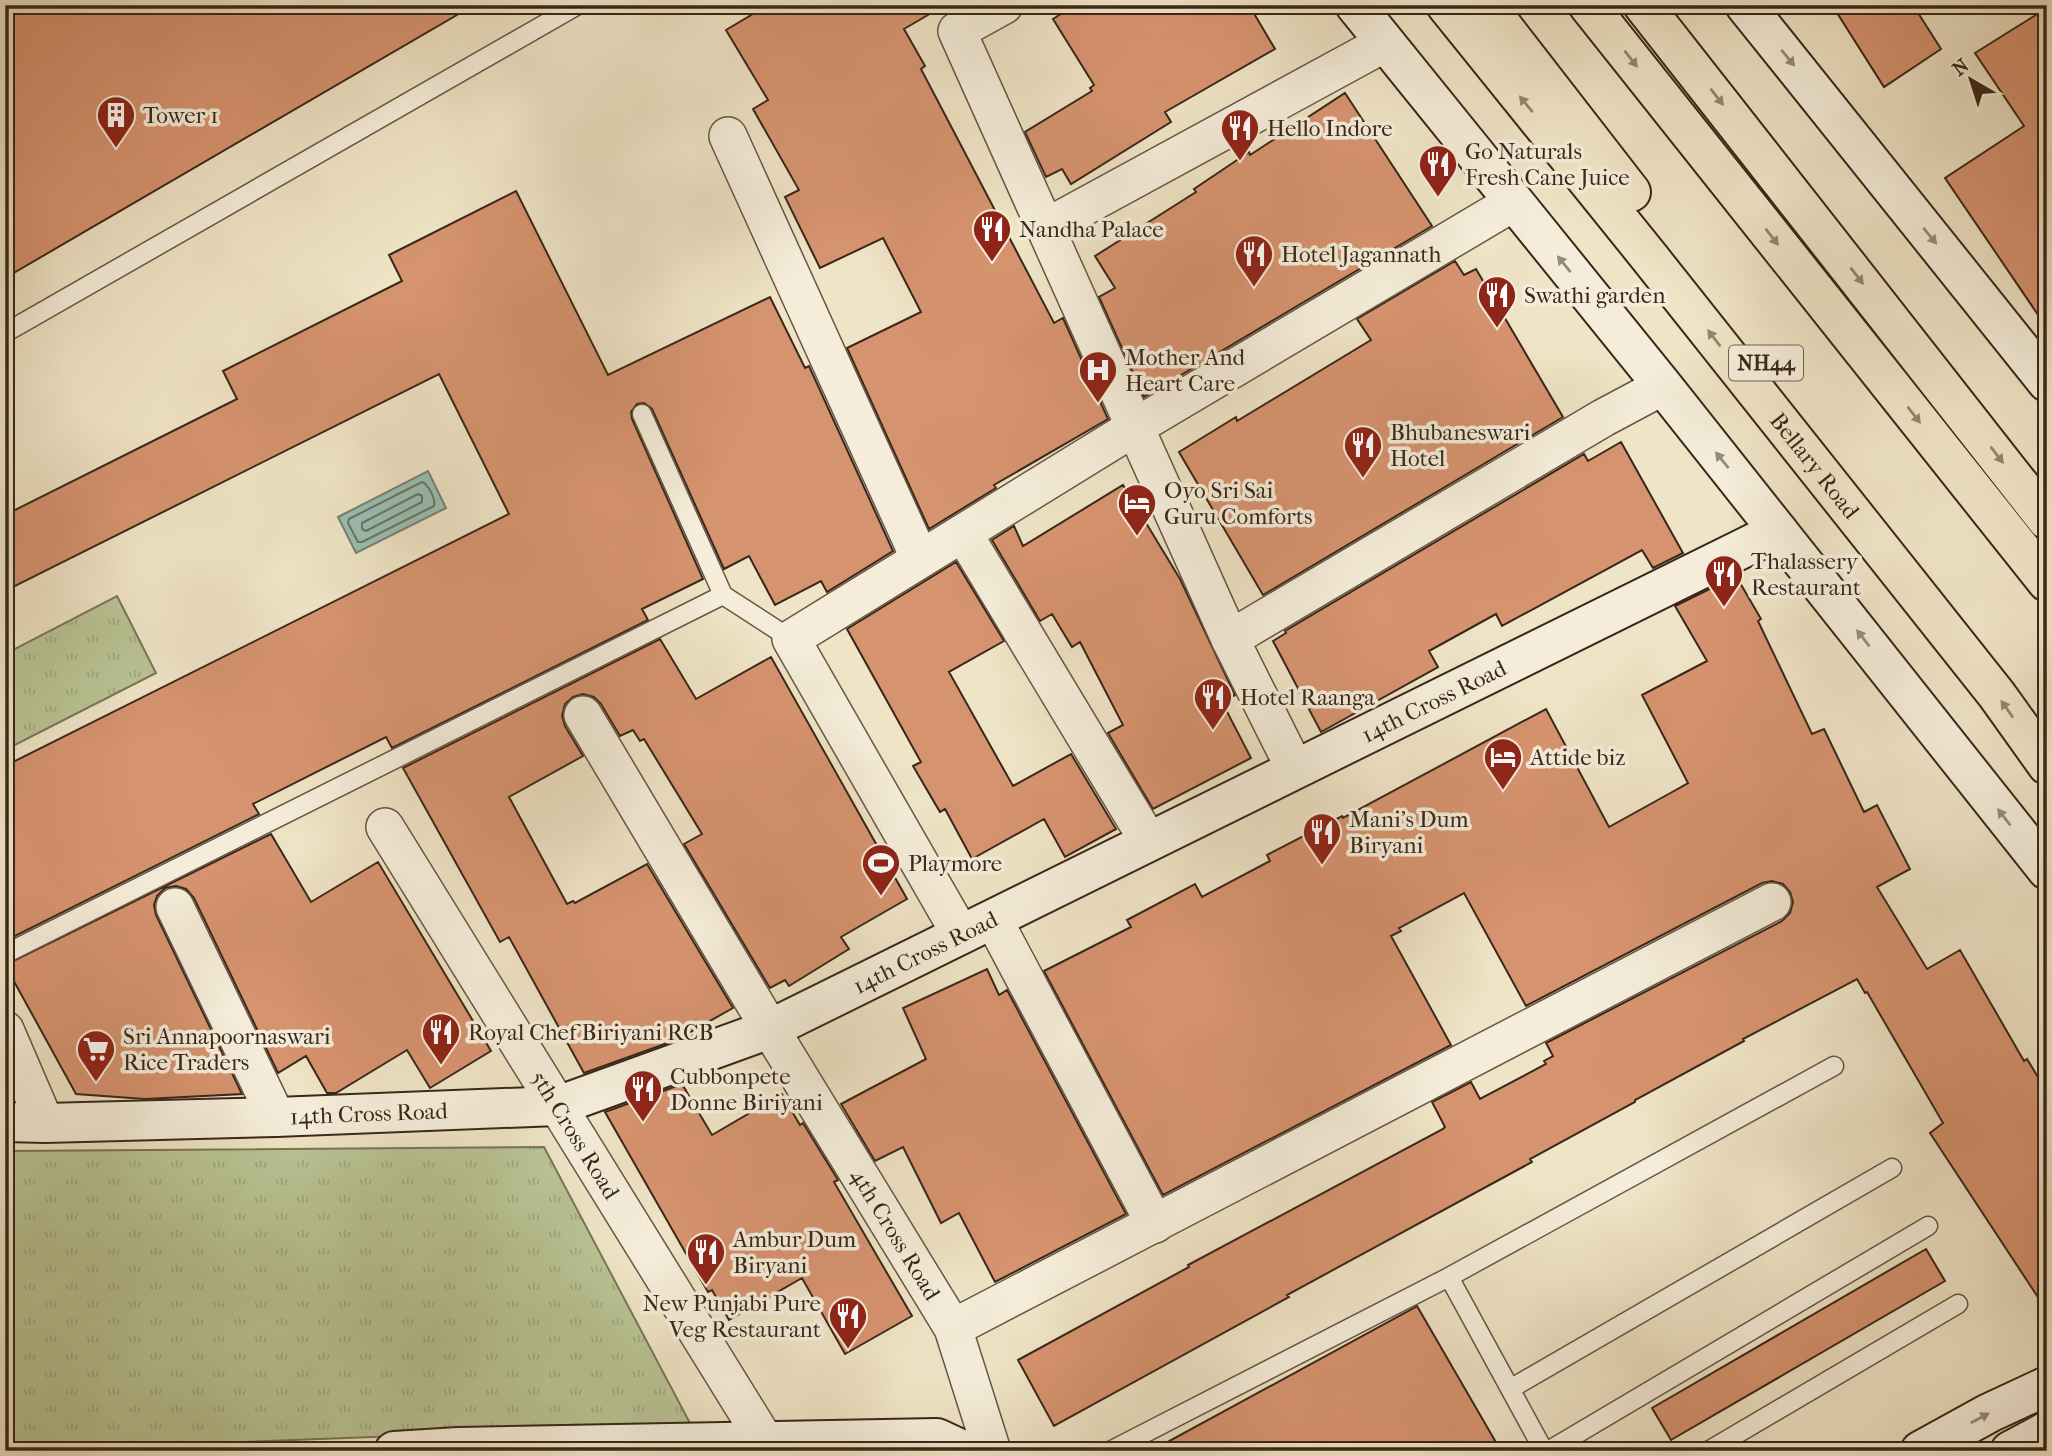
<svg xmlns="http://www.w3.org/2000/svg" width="2052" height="1456" font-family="'IM FELL French Canon',serif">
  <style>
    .grass { fill: url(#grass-tufts); stroke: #787657; stroke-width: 2 }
    .water { fill: #9abfb3; stroke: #738275; stroke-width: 2 }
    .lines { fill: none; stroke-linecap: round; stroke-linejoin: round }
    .shore { stroke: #697366; stroke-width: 2 }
    .building { fill: #d6936f; stroke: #382719; stroke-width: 2 }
    .lane-casing { stroke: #665644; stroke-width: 21 }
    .street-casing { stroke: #665644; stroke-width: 40 }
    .secondary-casing { stroke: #382719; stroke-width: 42 }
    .highway-casing { stroke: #382719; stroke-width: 42 }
    .lane { stroke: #f5edda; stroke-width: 18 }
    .street { stroke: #f5edda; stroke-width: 37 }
    .secondary { stroke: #f5edda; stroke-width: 38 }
    .highway { stroke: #efe4c6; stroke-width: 38 }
    .oneway { fill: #968a7a }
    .oneway2 { fill: #948670 }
    .labels { text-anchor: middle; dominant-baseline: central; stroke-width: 7; stroke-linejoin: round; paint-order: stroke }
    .shield { fill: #f5edda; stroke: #716253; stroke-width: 2 }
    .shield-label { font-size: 21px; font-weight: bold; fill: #382719 }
    .poi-label { font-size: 23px; fill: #382719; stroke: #f5edda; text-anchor: start }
    .street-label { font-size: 23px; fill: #382719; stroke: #f5edda }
  </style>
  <defs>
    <pattern id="grass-tufts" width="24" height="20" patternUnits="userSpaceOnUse" patternTransform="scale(1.75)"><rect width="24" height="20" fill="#b9c495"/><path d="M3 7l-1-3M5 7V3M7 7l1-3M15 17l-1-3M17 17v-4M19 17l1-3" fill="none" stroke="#a0a880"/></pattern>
  </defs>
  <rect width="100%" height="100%" fill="#efe4c6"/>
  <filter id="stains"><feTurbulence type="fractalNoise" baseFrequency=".00286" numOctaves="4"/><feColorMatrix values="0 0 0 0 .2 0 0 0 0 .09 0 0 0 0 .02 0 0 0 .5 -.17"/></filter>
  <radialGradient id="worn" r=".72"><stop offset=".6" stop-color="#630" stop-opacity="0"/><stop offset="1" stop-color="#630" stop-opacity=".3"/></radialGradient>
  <!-- grass -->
  <path class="grass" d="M117,596L156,673L9,748L5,741V654Z
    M544,1147L691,1425L5,1451V1151Z"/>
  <!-- water -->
  <path class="water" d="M428,471L446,508L356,553L338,517Z"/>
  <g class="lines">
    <!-- shore -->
    <path class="shore" d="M422,482C428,484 436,499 434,506L362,542H358L348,523L349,519Z
      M418,494L422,496V502L366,531L362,529V523Z"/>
  </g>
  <!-- building -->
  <path class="building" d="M31,5H474L5,278V20Z
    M768,5H945L904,29L925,66L921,69L1054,323L1063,318L1108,419L994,485L996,488L929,529L847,348L921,312L883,238L820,268L785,197L799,190L753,109L768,100L726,30Z
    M1075,5H1249L1275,49L1165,112L1171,122L1071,184L1062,169L1046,177L1025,132L1092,91L1090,88L1094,85L1053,19Z
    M1832,5H1913L1941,49L1884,87Z
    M2047,8V328L1945,178L2024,126L1975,53Z
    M1345,93L1432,226L1144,397L1099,297L1115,288L1095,256L1196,192L1194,189L1249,152L1250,155Z
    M516,191L608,375L770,297L805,368L809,366L893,551L827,592L821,581L775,605L749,556L724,569L652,409L644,403L637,404L631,412L632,419L703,579L642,609L648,620L392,748L386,737L253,804L259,814L5,941V766L509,514L439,374L5,591V515L237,399L223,371L402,281L389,255Z
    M1455,261L1464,275L1476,269L1563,417L1263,595L1179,452L1236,417L1237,421L1371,340L1357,319Z
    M1621,442L1683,553L1653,568L1642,550L1502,626L1496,614L1429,651L1438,667L1321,732L1273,641L1286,633L1285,631L1584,454L1588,461Z
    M1123,485L1180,579L1235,695L1222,702L1251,758L1153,809L1108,733L1123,725L1080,642L1072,647L1052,614L1040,621L992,540L1014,526L1023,546Z
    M956,562L1004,641L949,672L1013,786L1071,754L1116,829L1065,857L1044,819L972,859L945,809L940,812L913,766L921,762L847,629Z
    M1736,576L1761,619L1758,621L1812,734L1824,729L1864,812L1877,805L1910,869L1877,887L1927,969L1960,950L2024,1061L2027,1059L2047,1092V1311L1930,1133L1943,1123L1867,992L1865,993L1857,979L1743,1039L1744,1041L1635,1100V1102L1530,1159L1532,1162L1287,1295L1289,1297L1054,1426L1018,1360L1189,1267L1188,1265L1443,1129L1445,1127L1432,1102L1471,1082L1480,1099L1546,1064L1544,1061L1553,1056L1546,1043L1782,921L1790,913L1793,902L1790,892L1783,884L1772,881L1762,883L1526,1006L1464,893L1399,928L1401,931L1391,936L1451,1045L1163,1195L1044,971L1131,927L1127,920L1195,884L1202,897L1270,861L1267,855L1342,816L1343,818L1546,709L1609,827L1674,791L1688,783L1642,695L1707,661L1675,606Z
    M660,639L696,699L771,657L907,899L841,937L849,949L789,986L785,980L770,988L684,844L702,834L644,739L640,741L633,730L620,736L601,704L594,697L583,694L573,697L565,704L562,716L565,726L583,756L509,797L567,904L573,901L575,903L647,864L733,1008L676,1040L584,1073L509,937L500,942L403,768Z
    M271,834L311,902L378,862L491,1051L430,1088L407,1050L336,1093H327L306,1056L278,1073L194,898L186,889L176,886L165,888L157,896L154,905L156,915L242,1094L145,1099L76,1094L5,965Z
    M987,969L999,995L1007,990L1126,1214L995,1282L959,1213L941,1223L903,1147L875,1161L841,1104L926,1059L903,1008Z
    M682,1084L712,1135L782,1094L800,1125L803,1123L838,1180L834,1182L912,1316L845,1354L802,1278L729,1320L712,1290L708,1292L605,1112Z
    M1926,1249L1945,1281L1671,1440L1652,1408Z
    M1417,1306L1501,1451H1151L1414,1308Z"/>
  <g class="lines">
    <!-- lane casing -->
    <g class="lane-casing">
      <path id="lane" d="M5,333L578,5
        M642,414L723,595
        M5,954L723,595L791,639
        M1449,1277L1544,1451
        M1510,1389L1892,1168
        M1110,1451L1449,1277L1834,1066
        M1548,1451L1928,1226
        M1708,1451L1958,1304"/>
    </g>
    <!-- street casing -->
    <g class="street-casing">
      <g id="street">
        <path d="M1004,5L957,31L1230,639L1295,769"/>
        <path d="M728,136L920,559"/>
        <path d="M1045,228L1385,43"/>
        <path d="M963,533L1149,842"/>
        <path d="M1230,639L1603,418L1663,386"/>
        <path id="s1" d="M583,715L770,1029L953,1328L992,1451"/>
        <path id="s2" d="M385,827L765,1441"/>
        <path d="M175,907L276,1117"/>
        <path d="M993,919L1155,1224"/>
        <path d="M961,935L791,639L1135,427L1514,202"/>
        <path d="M5,1030L45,1123"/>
        <path d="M953,1328L1772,902"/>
      </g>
    </g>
    <!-- secondary casing -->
    <g class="secondary-casing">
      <g id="secondary">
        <path d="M1355,5L1663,386L2047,870"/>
        <path d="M1745,5L2047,382"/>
        <path id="s3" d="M5,1122L45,1123L276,1117L557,1106L770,1029L1778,531"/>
        <path d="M394,1451L458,1447L937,1438L965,1451"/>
        <path d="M1920,1451L1989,1413L2047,1386"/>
        <path d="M2010,1451L2047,1431"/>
      </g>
    </g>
    <!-- highway casing -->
    <g class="highway-casing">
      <g id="highway">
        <path id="s4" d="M1446,5L1650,258L1997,695L2047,765"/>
        <path d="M1486,5L1631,192"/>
        <path d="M1588,5L2047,582"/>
        <path d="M1643,5L2047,520"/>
      </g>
    </g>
    <!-- lane -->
    <use href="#lane" class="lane"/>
    <!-- street -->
    <use href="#street" class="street"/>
    <!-- secondary -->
    <use href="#secondary" class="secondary"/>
    <!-- highway -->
    <use href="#highway" class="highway"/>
  </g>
  <!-- one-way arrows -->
  <defs><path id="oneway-solid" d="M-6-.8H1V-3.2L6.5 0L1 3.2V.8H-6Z" transform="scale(1.75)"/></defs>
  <g class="oneway">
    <use href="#oneway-solid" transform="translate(1788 58) rotate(51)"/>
    <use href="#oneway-solid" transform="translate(1930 236) rotate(51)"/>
    <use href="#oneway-solid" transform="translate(1564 264) rotate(-129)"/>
    <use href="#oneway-solid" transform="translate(1722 460) rotate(-129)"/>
    <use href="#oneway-solid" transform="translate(1863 638) rotate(-128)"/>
    <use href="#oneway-solid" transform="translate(2004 817) rotate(-128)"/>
    <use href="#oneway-solid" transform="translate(1980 1418) rotate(-28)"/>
  </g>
  <g class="oneway2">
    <use href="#oneway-solid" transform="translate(1631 59) rotate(52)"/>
    <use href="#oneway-solid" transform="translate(1717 97) rotate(52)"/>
    <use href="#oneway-solid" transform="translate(1526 104) rotate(-129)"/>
    <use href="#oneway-solid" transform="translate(1772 237) rotate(52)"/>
    <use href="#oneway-solid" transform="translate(1857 276) rotate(52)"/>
    <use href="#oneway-solid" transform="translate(1714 338) rotate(-128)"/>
    <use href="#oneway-solid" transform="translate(1914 415) rotate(52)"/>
    <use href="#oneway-solid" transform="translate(1997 455) rotate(52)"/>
    <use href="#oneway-solid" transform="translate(2007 709) rotate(-125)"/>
  </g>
  <!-- icons -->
  <defs>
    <g id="building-pin" transform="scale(2.0125)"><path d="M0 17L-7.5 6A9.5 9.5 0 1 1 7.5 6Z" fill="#8f2418" stroke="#f5edda"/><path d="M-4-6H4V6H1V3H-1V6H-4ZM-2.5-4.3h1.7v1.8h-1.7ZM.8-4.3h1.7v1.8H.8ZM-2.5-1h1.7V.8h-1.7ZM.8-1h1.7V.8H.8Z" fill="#fff"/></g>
    <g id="restaurant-pin" transform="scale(2.0125)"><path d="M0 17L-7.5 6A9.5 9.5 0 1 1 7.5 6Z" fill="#8f2418" stroke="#f5edda"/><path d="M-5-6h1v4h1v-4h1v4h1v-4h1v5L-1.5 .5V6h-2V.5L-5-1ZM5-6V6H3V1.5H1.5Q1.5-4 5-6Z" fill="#fff"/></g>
    <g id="hospital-pin" transform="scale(2.0125)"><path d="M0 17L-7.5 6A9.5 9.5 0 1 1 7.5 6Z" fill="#8f2418" stroke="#f5edda"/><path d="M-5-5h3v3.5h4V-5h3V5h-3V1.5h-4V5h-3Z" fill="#fff"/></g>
    <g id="hotel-pin" transform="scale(2.0125)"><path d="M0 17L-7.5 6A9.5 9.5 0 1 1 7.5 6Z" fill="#8f2418" stroke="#f5edda"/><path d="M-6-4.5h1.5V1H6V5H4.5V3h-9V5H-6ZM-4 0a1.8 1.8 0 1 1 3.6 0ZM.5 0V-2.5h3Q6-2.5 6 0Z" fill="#fff"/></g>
    <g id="stadium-pin" transform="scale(2.0125)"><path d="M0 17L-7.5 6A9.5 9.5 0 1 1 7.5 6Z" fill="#8f2418" stroke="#f5edda"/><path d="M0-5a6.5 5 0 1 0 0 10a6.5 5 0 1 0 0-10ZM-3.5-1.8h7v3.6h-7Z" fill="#fff"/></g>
    <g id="supermarket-pin" transform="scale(2.0125)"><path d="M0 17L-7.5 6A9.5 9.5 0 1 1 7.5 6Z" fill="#8f2418" stroke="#f5edda"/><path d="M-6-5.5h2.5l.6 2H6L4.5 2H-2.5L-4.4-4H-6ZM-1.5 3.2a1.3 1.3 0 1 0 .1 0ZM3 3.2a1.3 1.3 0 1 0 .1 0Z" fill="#fff"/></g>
  </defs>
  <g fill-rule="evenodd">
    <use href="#building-pin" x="116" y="115"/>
    <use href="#restaurant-pin" x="1240" y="128"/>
    <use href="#restaurant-pin" x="1438" y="164"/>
    <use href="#restaurant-pin" x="992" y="229"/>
    <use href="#restaurant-pin" x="1254" y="254"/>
    <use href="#restaurant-pin" x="1497" y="295"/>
    <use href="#hospital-pin" x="1098" y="370"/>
    <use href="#restaurant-pin" x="1363" y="445"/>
    <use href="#hotel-pin" x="1137" y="503"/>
    <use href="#restaurant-pin" x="1724" y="574"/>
    <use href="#restaurant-pin" x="1213" y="697"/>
    <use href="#hotel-pin" x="1503" y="757"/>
    <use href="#restaurant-pin" x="1322" y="832"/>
    <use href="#stadium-pin" x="881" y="863"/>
    <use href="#restaurant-pin" x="441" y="1032"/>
    <use href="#supermarket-pin" x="96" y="1049"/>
    <use href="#restaurant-pin" x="643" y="1089"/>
    <use href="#restaurant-pin" x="706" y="1252"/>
    <use href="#restaurant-pin" x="848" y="1316"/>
  </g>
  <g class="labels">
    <!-- shield labels -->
    <rect class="shield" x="1729" y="345.5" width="74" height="35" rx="5"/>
    <g class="shield-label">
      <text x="1766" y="363">NH44</text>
    </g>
    <!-- poi labels -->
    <g class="poi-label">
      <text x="143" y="115">Tower 1</text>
      <text x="1267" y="128">Hello Indore</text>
      <text x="1465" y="151">Go Naturals<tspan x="1465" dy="26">Fresh Cane Juice</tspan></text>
      <text x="1019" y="229">Nandha Palace</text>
      <text x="1281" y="254">Hotel Jagannath</text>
      <text x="1524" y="295">Swathi garden</text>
      <text x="1125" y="357">Mother And<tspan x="1125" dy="26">Heart Care</tspan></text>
      <text x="1390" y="432">Bhubaneswari<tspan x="1390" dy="26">Hotel</tspan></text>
      <text x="1164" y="490">Oyo Sri Sai<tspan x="1164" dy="26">Guru Comforts</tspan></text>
      <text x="1751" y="561">Thalassery<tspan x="1751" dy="26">Restaurant</tspan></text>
      <text x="1240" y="697">Hotel Raanga</text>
      <text x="1530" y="757">Attide biz</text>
      <text x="1349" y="819">Mani's Dum<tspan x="1349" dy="26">Biryani</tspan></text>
      <text x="908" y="863">Playmore</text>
      <text x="468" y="1032">Royal Chef Biriyani RCB</text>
      <text x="123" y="1036">Sri Annapoornaswari<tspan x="123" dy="26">Rice Traders</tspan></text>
      <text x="670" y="1076">Cubbonpete<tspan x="670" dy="26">Donne Biriyani</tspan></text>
      <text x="733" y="1239">Ambur Dum<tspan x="733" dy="26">Biryani</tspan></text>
      <text x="821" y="1303" text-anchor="end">New Punjabi Pure<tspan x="821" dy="26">Veg Restaurant</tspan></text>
    </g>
    <!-- street labels -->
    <g class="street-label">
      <text stroke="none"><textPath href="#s4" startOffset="590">Bellary Road</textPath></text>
      <text stroke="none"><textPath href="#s3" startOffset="1519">14th Cross Road</textPath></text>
      <text stroke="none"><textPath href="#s3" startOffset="952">14th Cross Road</textPath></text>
      <text stroke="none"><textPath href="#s3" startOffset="364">14th Cross Road</textPath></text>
      <text stroke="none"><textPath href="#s2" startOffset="362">5th Cross Road</textPath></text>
      <text stroke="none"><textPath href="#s1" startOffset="606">4th Cross Road</textPath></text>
    </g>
  </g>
  <!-- margin -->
  <rect width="2052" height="1456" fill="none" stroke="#efe4c6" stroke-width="28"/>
  <rect x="7" y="7" width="2038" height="1442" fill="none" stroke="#382719" stroke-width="3.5"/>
  <rect x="14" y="14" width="2024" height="1428" fill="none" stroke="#382719" stroke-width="2"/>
  <!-- north arrow -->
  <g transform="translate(1971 80) rotate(321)" stroke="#f5edda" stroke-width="5" paint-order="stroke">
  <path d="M0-5L12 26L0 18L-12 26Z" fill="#382719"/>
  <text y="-10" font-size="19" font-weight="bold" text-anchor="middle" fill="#382719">N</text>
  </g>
  <rect width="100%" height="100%" filter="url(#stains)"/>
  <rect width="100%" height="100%" fill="url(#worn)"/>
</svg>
